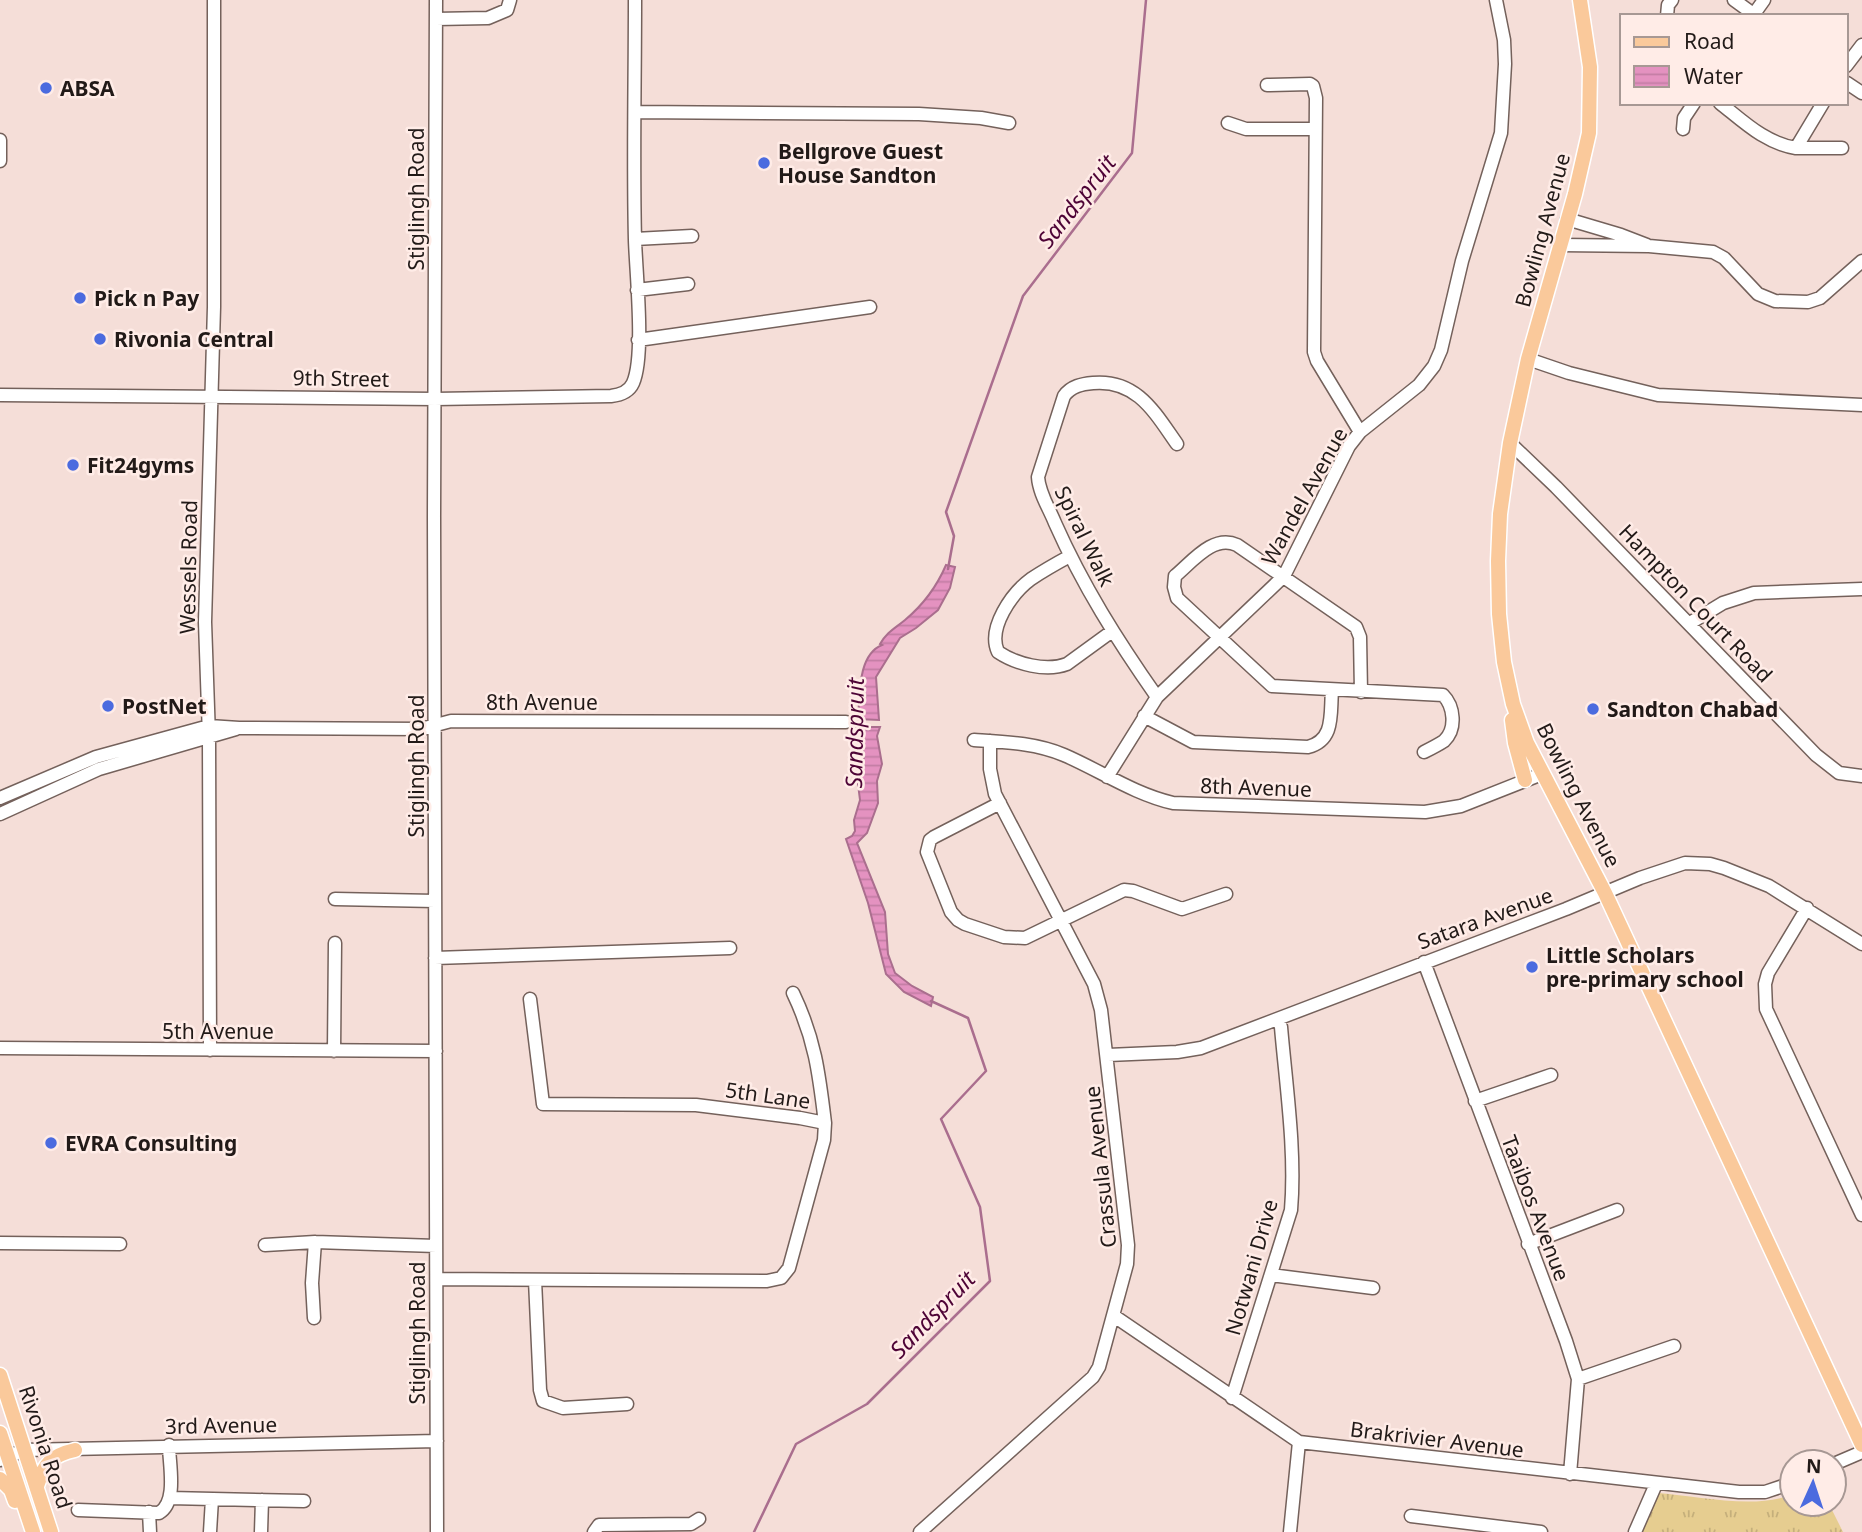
<svg xmlns="http://www.w3.org/2000/svg" width="1862" height="1532" font-family="'Noto Sans',sans-serif">
  <style>
    .park { fill: url(#park-tufts) }
    .water { fill: url(#water-rules); stroke: #aa6e8e; stroke-width: 2 }
    .lines { fill: none; stroke-linecap: round; stroke-linejoin: round }
    .stream { stroke: #aa6e8e; stroke-width: 2.5 }
    .minor-casing { stroke: #74615b; stroke-width: 15 }
    .major-casing { stroke: #fff; stroke-width: 17 }
    .minor { stroke: #fff; stroke-width: 12 }
    .major { stroke: #fac99b; stroke-width: 14 }
    .poi-dot { fill: #4b6bdf; stroke: #ffece7; stroke-width: 2.5 }
    .labels { text-anchor: middle; dominant-baseline: central; stroke-width: 5; stroke-linejoin: round; paint-order: stroke }
    .poi-label { font-size: 21px; font-weight: bold; fill: #221a18; stroke: #ffece7; text-anchor: start }
    .street-label { font-size: 21px; fill: #221a18; stroke: #ffece7 }
    .water-label { font-size: 23px; font-style: italic; fill: #4e0436; stroke: #ffece7 }
  </style>
  <defs>
    <pattern id="park-tufts" width="24" height="20" patternUnits="userSpaceOnUse" patternTransform="scale(1.75)"><rect width="24" height="20" fill="#e6cd90"/><path d="M3 7l-1-3M5 7V3M7 7l1-3M15 17l-1-3M17 17v-4M19 17l1-3" fill="none" stroke="#c5af7b"/></pattern>
    <pattern id="water-rules" width="6" height="5" patternUnits="userSpaceOnUse" patternTransform="scale(1.75)"><rect width="6" height="5" fill="#e492c0"/><path d="M0 2.5h6" fill="none" stroke="#c37da4"/></pattern>
  </defs>
  <rect width="100%" height="100%" fill="#f5ded8"/>
  <!-- park -->
  <path class="park" d="M1659,1493C1697,1496 1757,1510 1792,1494V1504H1829L1843,1532H1641Z"/>
  <!-- water -->
  <path class="water" d="M946,565L955,567L950,588L938,610L916,628L900,638L876,677L879,720L858,719C860,697 857,655 882,645L880,644C887,632 894,629 905,620C923,605 937,586 946,565Z
    M851,727H880L877,736L882,764L877,781L878,803L867,833L857,843L885,912L888,954L895,973L912,986L933,997L931,1006L904,992L886,974L868,903L846,839L852,836L855,831L854,820L860,800L858,784L863,767L864,754L859,734Z"/>
  <g class="lines">
    <!-- stream -->
    <path class="stream" d="M948,569L954,536L946,512L1023,296L1132,153L1146,0
      M754,1532L796,1444L867,1404L990,1281L980,1207L941,1119L986,1071L968,1018L931,1001"/>
    <!-- minor casing -->
    <g class="minor-casing">
      <path id="minor" d="M436,0L434,517L437,1532
        M1734,0L1756,16
        M1754,14L1764,0
        M1667,16L1668,5L1672,0
        M436,19L488,18L507,10L510,0
        M1846,66L1862,45
        M1847,83L1862,93
        M1267,85L1310,84L1313,86L1316,98L1314,352L1317,361L1360,432
        M1720,103C1744,122 1765,143 1796,148L1823,103
        M635,112L919,114L981,118L1009,123
        M1228,123L1246,129H1315
        M1683,129L1684,118L1694,103
        M0,140V161
        M1796,148H1842
        M1567,219L1621,235L1647,245
        M635,239L692,236
        M1561,245L1649,246L1713,252L1724,258L1758,294L1775,301L1808,302L1820,298L1862,261
        M637,290L688,284
        M638,340L870,307
        M1528,359L1569,373L1658,395L1862,405
        M0,395L435,399L611,396C620,395 629,392 633,383C645,356 636,273 635,240C633,160 635,80 635,0
        M1510,443L1556,487L1816,755L1839,773L1862,776
        M1070,556C1057,563 1043,571 1031,579C1012,593 987,628 998,652C1016,664 1046,672 1067,664L1111,632
        M1690,623L1723,603L1754,593L1862,589
        M1361,692L1360,637L1356,627L1237,545C1213,534 1192,562 1175,576L1174,587L1177,598L1272,686L1443,695C1454,706 1457,729 1444,741C1438,745 1430,749 1424,752
        M1157,697C1117,640 1083,586 1055,523C1049,508 1039,493 1038,477L1064,396C1071,386 1082,384 1093,383C1137,379 1155,413 1177,444
        M1144,716L1193,742L1308,747C1335,740 1330,714 1332,691
        M974,740C1005,742 1036,743 1064,755C1101,771 1134,794 1173,803L1425,812L1461,806L1542,774
        M1107,777L1157,697L1284,576L1349,446L1360,432L1419,385L1434,366L1441,350L1462,261L1501,133L1505,64L1504,40L1496,0
        M0,798L96,757L209,726L239,728L421,729L451,721L846,722
        M1000,803L934,837L930,840L927,852L951,912L958,920L965,924L1004,937L1025,938L1124,890L1133,891L1182,909L1226,894
        M0,814L99,769L236,729
        M335,899L435,901
        M1807,908L1768,973L1765,984L1766,1009L1862,1215
        M435,958L730,948
        M1424,962L1566,1341L1578,1379L1570,1474
        M793,993C815,1039 819,1073 825,1123
        M0,1048L436,1051
        M210,1050L209,737L205,622L214,307V0
        M334,1051L335,943
        M1108,1055L1177,1052L1201,1048L1566,909L1640,878L1685,863L1710,864L1724,868L1769,886L1862,944
        M1475,1101L1551,1075
        M0,1243L120,1244
        M1528,1244L1617,1210
        M265,1245L315,1242L436,1246
        M1271,1275L1373,1288
        M437,1279L767,1281L781,1278L789,1268L824,1140L825,1123L800,1118L696,1105L543,1104L530,999
        M535,1280L540,1390L543,1401L563,1408L627,1404
        M1114,1316L1299,1442L1739,1492H1765L1792,1483
        M314,1318L312,1283L315,1242
        M1578,1379L1674,1346
        M1232,1398L1291,1210C1296,1152 1286,1085 1281,1027L1278,1019
        M0,1460L24,1450L437,1441
        M1834,1464L1862,1452
        M170,1498L304,1501
        M78,1510L159,1513C178,1502 169,1464 169,1445
        M149,1512L150,1532
        M1411,1516L1541,1532
        M210,1532L212,1499
        M261,1532L262,1500
        M594,1532L599,1525L691,1524L699,1519
        M920,1532L1093,1377L1099,1367L1127,1264L1128,1245L1101,1010L1094,984L995,794L990,769V741
        M1290,1532L1299,1442
        M1635,1532L1656,1484"/>
    </g>
    <!-- major casing -->
    <g class="major-casing">
      <path id="major" d="M1580,0L1590,67L1589,133L1575,194L1528,359L1510,443L1500,514L1498,561L1499,614L1504,662L1513,704L1527,743L1605,893L1862,1445
        M1512,720L1515,743L1525,780
        M0,1375L51,1532
        M0,1433L33,1532
        M0,1479L11,1490L15,1501
        M37,1486C44,1464 52,1455 75,1450"/>
    </g>
    <!-- minor -->
    <use href="#minor" class="minor"/>
    <!-- major -->
    <use href="#major" class="major"/>
  </g>
  <!-- markers -->
  <g class="poi-dot">
    <circle cx="46" cy="88" r="7"/>
    <circle cx="764" cy="163" r="7"/>
    <circle cx="80" cy="298" r="7"/>
    <circle cx="100" cy="339" r="7"/>
    <circle cx="73" cy="465" r="7"/>
    <circle cx="108" cy="706" r="7"/>
    <circle cx="1593" cy="709" r="7"/>
    <circle cx="1532" cy="967" r="7"/>
    <circle cx="51" cy="1143" r="7"/>
  </g>
  <g class="labels">
    <!-- poi labels -->
    <g class="poi-label">
      <text x="60" y="88">ABSA</text>
      <text x="778" y="151">Bellgrove Guest<tspan x="778" dy="24">House Sandton</tspan></text>
      <text x="94" y="298">Pick n Pay</text>
      <text x="114" y="339">Rivonia Central</text>
      <text x="87" y="465">Fit24gyms</text>
      <text x="122" y="706">PostNet</text>
      <text x="1607" y="709">Sandton Chabad</text>
      <text x="1546" y="955">Little Scholars<tspan x="1546" dy="24">pre-primary school</tspan></text>
      <text x="65" y="1143">EVRA Consulting</text>
    </g>
    <!-- street labels -->
    <g class="street-label">
      <text transform="translate(416 199) rotate(-90)">Stiglingh Road</text>
      <text transform="translate(1542 230) rotate(-75)">Bowling Avenue</text>
      <text transform="translate(341 378) rotate(1)">9th Street</text>
      <text transform="translate(1304 496) rotate(-61)">Wandel Avenue</text>
      <text transform="translate(1085 536) rotate(64)">Spiral Walk</text>
      <text transform="translate(188 567) rotate(-89)">Wessels Road</text>
      <text transform="translate(1696 603) rotate(46)">Hampton Court Road</text>
      <text x="542" y="702">8th Avenue</text>
      <text transform="translate(416 766) rotate(-90)">Stiglingh Road</text>
      <text transform="translate(1256 787) rotate(2)">8th Avenue</text>
      <text transform="translate(1579 795) rotate(63)">Bowling Avenue</text>
      <text transform="translate(1485 918) rotate(-20)">Satara Avenue</text>
      <text x="218" y="1031">5th Avenue</text>
      <text transform="translate(768 1095) rotate(8)">5th Lane</text>
      <text transform="translate(1100 1167) rotate(-96)">Crassula Avenue</text>
      <text transform="translate(1536 1208) rotate(69)">Taaibos Avenue</text>
      <text transform="translate(1251 1267) rotate(-74)">Notwani Drive</text>
      <text transform="translate(417 1333) rotate(-90)">Stiglingh Road</text>
      <text transform="translate(221 1425) rotate(-1)">3rd Avenue</text>
      <text transform="translate(1437 1439) rotate(7)">Brakrivier Avenue</text>
      <text transform="translate(46 1447) rotate(72)">Rivonia Road</text>
    </g>
    <!-- water labels -->
    <g class="water-label">
      <text transform="translate(1076 201) rotate(-52)">Sandspruit</text>
      <text transform="translate(854 733) rotate(-89)">Sandspruit</text>
      <text transform="translate(932 1314) rotate(-46)">Sandspruit</text>
    </g>
  </g>
  <!-- legend -->
  <rect x="1620" y="14" width="228" height="91" fill="#ffece7" stroke="#a79894" stroke-width="2"/>
  <rect x="1634" y="37" width="35" height="10" fill="#fac99b" stroke="#a79894" stroke-width="2"/>
  <text x="1684" y="49" font-size="21" fill="#221a18">Road</text>
  <rect x="1634" y="66" width="35" height="21" fill="url(#water-rules)" stroke="#a79894" stroke-width="2"/>
  <text x="1684" y="84" font-size="21" fill="#221a18">Water</text>
  <!-- north arrow -->
  <g transform="translate(1813 1483) rotate(3)"><circle r="33" fill="#ffece7" stroke="#a79894" stroke-width="2"/>
  <path d="M0-5L12 26L0 18L-12 26Z" fill="#4b6bdf"/>
  <text y="-10" font-size="19" font-weight="bold" text-anchor="middle" fill="#221a18">N</text>
  </g>
</svg>
